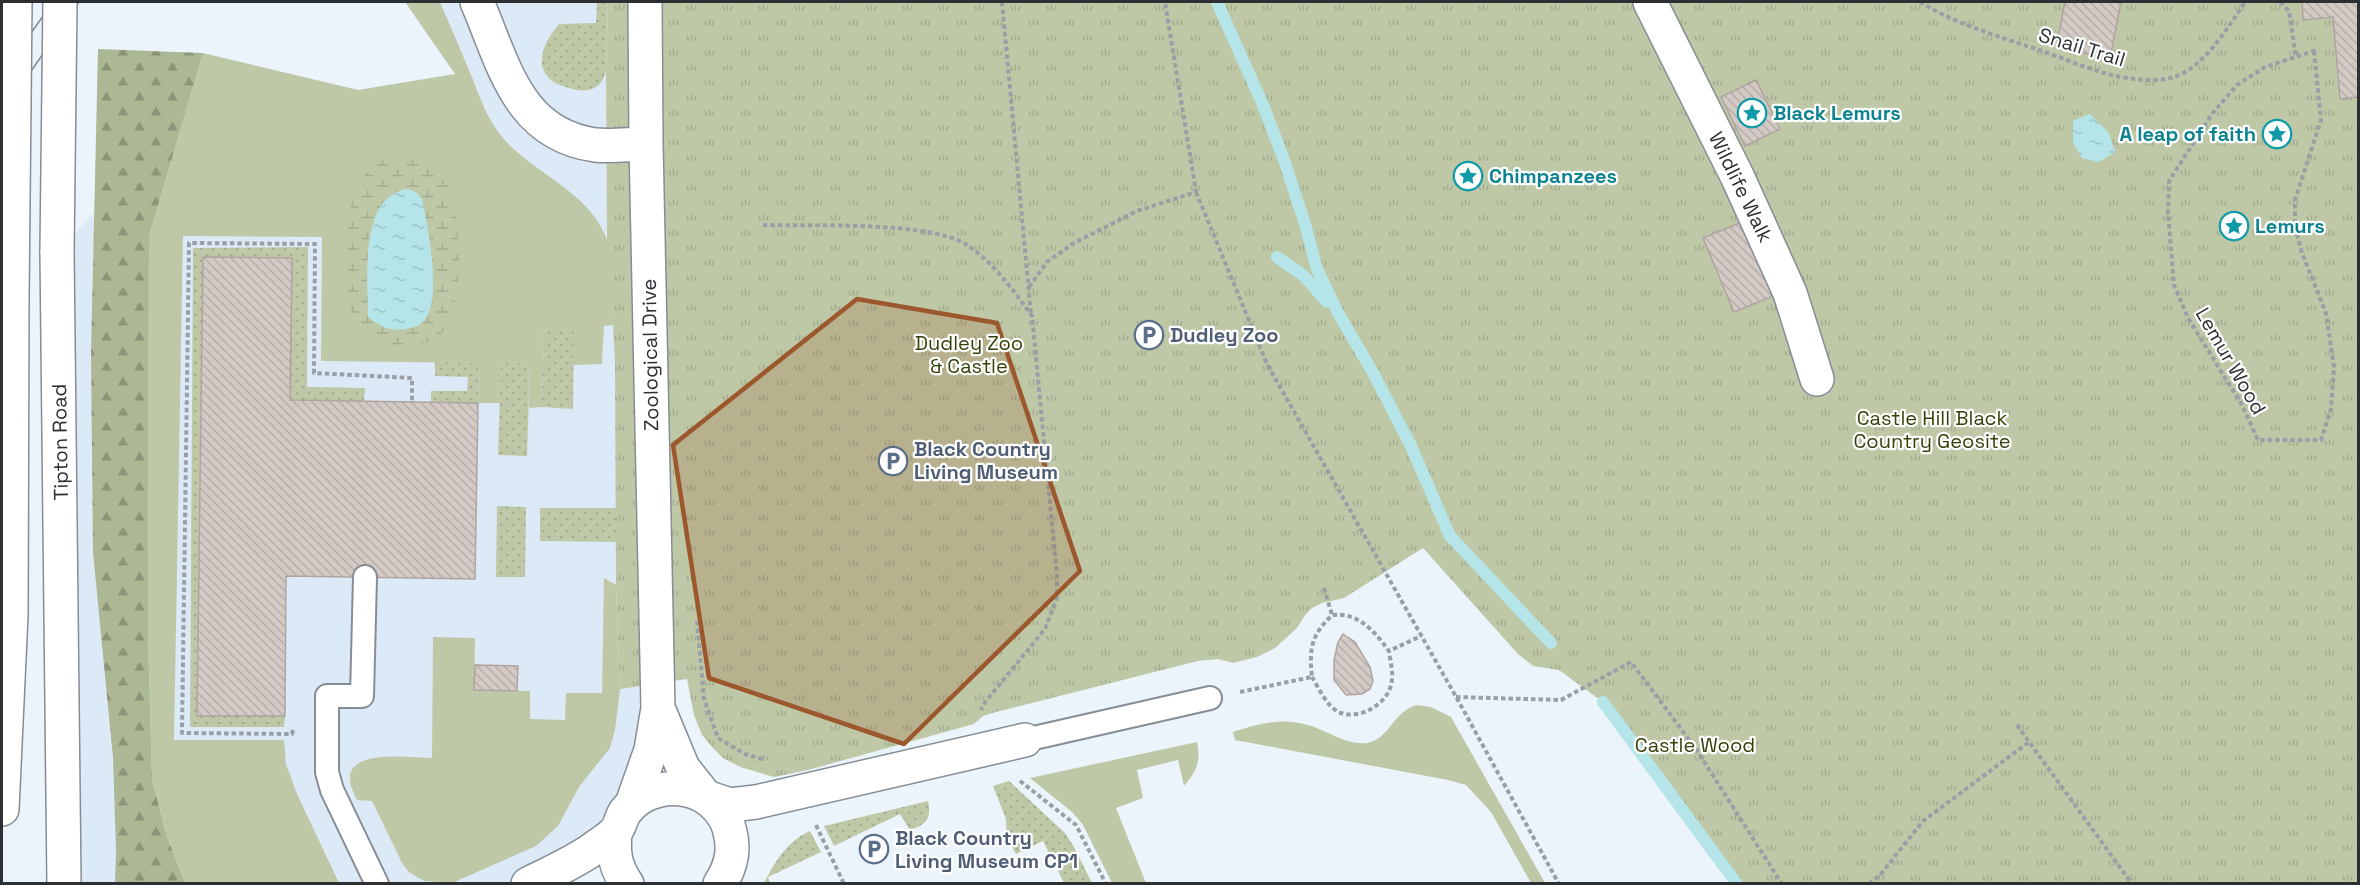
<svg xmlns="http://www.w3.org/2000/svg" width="2360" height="885" font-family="'Space Grotesk',sans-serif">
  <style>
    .built { fill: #dceaf8 }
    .grass { fill: #bec8a7 }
    .forest { fill: url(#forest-firs) }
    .wetland { fill: url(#wetland-marsh) }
    .park { fill: url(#park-tufts) }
    .garden { fill: url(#garden-dots) }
    .water { fill: url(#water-ripples) }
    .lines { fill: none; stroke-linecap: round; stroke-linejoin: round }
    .stream { stroke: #b5e5e8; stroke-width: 12 }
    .building { fill: url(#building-back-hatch); stroke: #afa5a0; stroke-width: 1.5 }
    .lane-casing { stroke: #868d94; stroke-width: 26 }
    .street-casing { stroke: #868d94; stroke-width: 36 }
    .primary-casing { stroke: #868d94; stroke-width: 36 }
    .path { stroke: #999fa5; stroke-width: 4; stroke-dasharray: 4.5 3; stroke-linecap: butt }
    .lane { stroke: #fff; stroke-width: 22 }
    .street { stroke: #fff; stroke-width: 33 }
    .primary { stroke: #fff; stroke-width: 33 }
    .tram { stroke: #83898e; stroke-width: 1.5 }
    .primary-bridge-casing { stroke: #868d94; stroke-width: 36; stroke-linecap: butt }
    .primary-bridge { stroke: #fff; stroke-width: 33 }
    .marked { fill: #9d572c; fill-opacity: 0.2; stroke: #9d572c; stroke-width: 4.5; stroke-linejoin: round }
    .labels { text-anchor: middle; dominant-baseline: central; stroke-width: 4.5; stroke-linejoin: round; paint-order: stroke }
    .street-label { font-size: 20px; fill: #2d3033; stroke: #fff }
    .culture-label { font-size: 20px; font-weight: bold; fill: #0d838f; stroke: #fff; text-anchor: start }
    .service-label { font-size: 20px; font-weight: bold; fill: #4e5e75; stroke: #fff; text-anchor: start }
    .park-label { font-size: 20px; fill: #344107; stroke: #fff }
  </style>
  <defs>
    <pattern id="forest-firs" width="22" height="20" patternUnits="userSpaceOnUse" patternTransform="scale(1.5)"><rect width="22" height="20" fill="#acb794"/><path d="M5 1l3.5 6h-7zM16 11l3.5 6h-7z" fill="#8c9579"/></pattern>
    <pattern id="wetland-marsh" width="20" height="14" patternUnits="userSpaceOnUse" patternTransform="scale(1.5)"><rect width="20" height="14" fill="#bec8a7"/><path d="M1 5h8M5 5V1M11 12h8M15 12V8" fill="none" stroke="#a4ac90"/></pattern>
    <pattern id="park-tufts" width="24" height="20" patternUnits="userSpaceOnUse" patternTransform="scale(1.5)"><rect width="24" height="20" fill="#bec8a7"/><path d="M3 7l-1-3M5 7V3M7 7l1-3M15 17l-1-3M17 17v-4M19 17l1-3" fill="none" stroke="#a4ac90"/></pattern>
    <pattern id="garden-dots" width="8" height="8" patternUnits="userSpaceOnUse" patternTransform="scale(1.5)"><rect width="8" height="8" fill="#bec8a7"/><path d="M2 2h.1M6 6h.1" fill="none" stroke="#a4ac90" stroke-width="1.8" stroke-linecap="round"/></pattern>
    <pattern id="water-ripples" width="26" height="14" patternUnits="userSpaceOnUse" patternTransform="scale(1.5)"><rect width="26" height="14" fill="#b5e5e8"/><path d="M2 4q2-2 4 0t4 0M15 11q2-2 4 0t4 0" fill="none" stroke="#9cc5c7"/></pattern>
    <pattern id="building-back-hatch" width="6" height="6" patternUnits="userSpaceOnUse" patternTransform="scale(1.5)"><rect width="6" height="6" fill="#d4cac5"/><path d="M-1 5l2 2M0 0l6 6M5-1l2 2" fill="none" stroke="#b6aeaa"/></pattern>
  </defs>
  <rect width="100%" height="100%" fill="#ebf4fb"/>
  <!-- built -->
  <path class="built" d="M405,2H608L606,71L607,242L655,572L632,804L528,883H65L57,251L94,213L149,236L203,53L358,90L456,74Z"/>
  <!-- grass -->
  <path class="grass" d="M405,2H440C451,27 461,52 472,77C480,98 488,121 503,138C535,175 593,193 608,243C615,268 612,299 613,325L604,326L602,364L573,365L574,329H544L542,407L529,408L530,363L501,362L500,403H478L479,363L321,361L322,237L183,236L174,740H284L286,764L297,794L339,883H185L167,837L152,779L148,635L149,236L203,53L358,90L455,74Z
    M604,578L616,585L620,689L615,730L610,748L579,787L558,826L536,846L452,883L424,881L409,872L402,863L372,801L357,800C354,793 349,784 350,777C351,749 412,758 432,758L433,637L475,638L474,690L530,691V719L565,720L566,693H602Z
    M1417,705L1431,707L1451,717L1545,883H1531L1491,812L1466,785L1448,780L1235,740L1233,732C1264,722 1287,716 1319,729C1334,735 1349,745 1367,743C1390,739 1393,711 1417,705Z
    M1197,742C1201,761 1197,771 1184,786L1178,760L1137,770L1143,798L1116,808L1146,883H1112L1083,825L1072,812L1030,778Z"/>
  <!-- forest -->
  <path class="forest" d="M98,49L203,53L149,236L148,635L152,779L167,837L185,883H115L116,849L113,758L93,552L91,353Z"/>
  <!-- wetland -->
  <path class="wetland" d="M408,156C425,161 438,168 447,184C462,212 466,313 440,335C430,343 414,347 401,347C383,348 365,341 355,324C347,309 348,286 348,270C347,232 344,174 389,158C395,156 402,157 408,156Z"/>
  <!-- park -->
  <path class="park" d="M608,2H2358V883H1737L1603,702L1559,670L1533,666L1518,654L1423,548L1344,598L1322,603L1312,608L1305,615L1297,628L1275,648L1257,657L1233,663L1218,659L1198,661L996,712L983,716L974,724L808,770L774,777L740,767L723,758L712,747L702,735L694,715L687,679L620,689L616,585L615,365L610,259L607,242L606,71Z"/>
  <!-- garden -->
  <path class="garden" d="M597,2H608L606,71C604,77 602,83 596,87C589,92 578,91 569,88C531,79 538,48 559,24L596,23Z
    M308,247L307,387L365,388L364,402L290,400L292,259L203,257L197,715L285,716L284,727H190L193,248Z
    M544,328L574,329L573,409L542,407Z
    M435,362L479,363L478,403L431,402V391H467L468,377L435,376Z
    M501,362L530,363L527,456L498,455Z
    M497,506L526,507L525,577H496Z
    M540,508H616V542L540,541Z
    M1009,781L1065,833L1074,847L1092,883H1064L1043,841L1016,854L1007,838L1006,819L993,786Z
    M928,801C932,818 926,825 910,830L900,814L834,846L824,826Z
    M810,831L821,852L768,877L770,883H764C775,862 787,841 810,831Z"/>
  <!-- water -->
  <path class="water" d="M2090,114L2109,133L2115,152L2099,162L2082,158L2073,143V121Z
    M408,189L416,192L422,199C427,224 446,310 419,325C416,327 410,328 406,329C391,332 379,326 368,317C368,281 358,195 408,189Z"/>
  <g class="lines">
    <!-- stream -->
    <path class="stream" d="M1217,2L1263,105L1284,160L1305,224L1317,269L1338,313L1372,371L1411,446L1450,536L1551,643
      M1277,257L1304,276L1327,302
      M1603,702L1737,884"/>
  </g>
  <!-- building -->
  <path class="building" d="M2065,2H2121L2110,58L2056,48Z
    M2302,2H2358V97L2340,99L2333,17L2303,20Z
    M1756,80L1780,129L1745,146L1721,97Z
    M1742,222L1773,296L1734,312L1703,238Z
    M203,257L292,258L290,400L478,403L475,579L286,576L285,716H197Z
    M1343,634L1355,642L1370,667L1373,681L1370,689L1362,694L1346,695L1334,680V660L1338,642Z
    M475,665L518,666L517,691L474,690Z"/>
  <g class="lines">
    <!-- lane casing -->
    <g class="lane-casing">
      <path id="lane" d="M365,577L362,696H327V772L332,790L377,884
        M1025,740L1210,698"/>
    </g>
    <!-- street casing -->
    <g class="street-casing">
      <path id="street" d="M477,2C504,64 517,134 595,145C612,147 630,144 646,144
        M1650,2L1738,178L1790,293L1817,379
        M658,708L683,768L706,797
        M706,797L730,805L756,802L1025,740
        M632,804L651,750L658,708L646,144L645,2
        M615,832C613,853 615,867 627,884
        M528,884C550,873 573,863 593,849C599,844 609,839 615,832C620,827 621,818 625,812C642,789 674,783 699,794C714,801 727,816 730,832C735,851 731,867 720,884"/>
    </g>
    <!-- primary casing -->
    <g class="primary-casing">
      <path id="primary" d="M57,251L64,884
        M2,809L11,615L12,298"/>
    </g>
    <!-- path -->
    <path class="path" d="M1002,2L1031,315
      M1920,2C1957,25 2001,37 2042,51C2065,59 2088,69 2111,75C2131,79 2155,83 2174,77C2204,68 2229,26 2245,2
      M2280,2L2289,11L2296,57
      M2314,51L2321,120L2295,200V226L2302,253L2326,313L2334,367L2331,409L2321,440H2258L2242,405L2188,318L2174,285L2168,213L2169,181L2212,114L2237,85L2265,67Z
      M1196,192L1267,364L1459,702L1559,884
      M763,225C810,226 931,221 967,245C994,263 1013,290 1032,316L1057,575V598L1045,629L986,701L981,710
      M1029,287L1047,262L1074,243L1137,211L1196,192L1165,2
      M1324,588L1332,615
      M697,621L704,699L718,738L745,754L765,760
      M1312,677C1319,688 1327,708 1341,713C1362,720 1391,702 1392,679C1393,670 1390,660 1389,651
      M1240,692L1312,677C1309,648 1311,636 1332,615C1359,612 1375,632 1389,651L1421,636
      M1456,697L1561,700L1631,662L1696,749L1782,884
      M2017,725L2132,884
      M293,730L292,734L182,733L189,243L315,244L314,373L412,378V402
      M1020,781L1076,825L1106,884
      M816,825L844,884
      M1869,884L1881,874L1923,821L2029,742"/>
    <!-- lane -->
    <use href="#lane" class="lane"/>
    <!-- street -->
    <use href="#street" class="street"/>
    <!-- primary -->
    <use href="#primary" class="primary"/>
    <!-- tram -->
    <path class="tram" d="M2,74L53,2
      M2,113L79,2"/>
    <!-- primary-bridge casing -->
    <g class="primary-bridge-casing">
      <path id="primary-bridge" d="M57,251L60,2
        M12,298L15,2"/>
    </g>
    <!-- primary-bridge -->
    <use href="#primary-bridge" class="primary-bridge"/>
  </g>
  <!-- marked area -->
  <path class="marked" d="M857,299L997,323L1080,571L904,744L709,678L673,445Z"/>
  <!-- icons -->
  <defs>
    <g id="sight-ring" transform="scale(1.5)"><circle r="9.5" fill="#fff" stroke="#0f9aa8" stroke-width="1.5"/><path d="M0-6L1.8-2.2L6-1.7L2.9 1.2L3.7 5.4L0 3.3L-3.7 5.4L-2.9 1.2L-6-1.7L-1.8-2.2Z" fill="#0f9aa8"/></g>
    <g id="parking-ring" transform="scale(1.5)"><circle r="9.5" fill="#fff" stroke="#5c6f8a" stroke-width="1.5"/><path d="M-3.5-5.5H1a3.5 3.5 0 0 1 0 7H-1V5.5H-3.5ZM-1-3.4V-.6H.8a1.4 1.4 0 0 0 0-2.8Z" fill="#5c6f8a"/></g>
  </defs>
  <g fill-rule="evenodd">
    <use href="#sight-ring" x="1752" y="113"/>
    <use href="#sight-ring" x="2277" y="134"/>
    <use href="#sight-ring" x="1468" y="176"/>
    <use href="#sight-ring" x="2234" y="226"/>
    <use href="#parking-ring" x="1149" y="335"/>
    <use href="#parking-ring" x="893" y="461"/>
    <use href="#parking-ring" x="874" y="849"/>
  </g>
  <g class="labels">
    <!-- street labels -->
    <g class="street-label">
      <text transform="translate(2082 47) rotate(17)">Snail Trail</text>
      <text transform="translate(1741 187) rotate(64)">Wildlife Walk</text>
      <text transform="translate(650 355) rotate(-91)">Zoological Drive</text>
      <text transform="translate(2231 361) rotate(60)">Lemur Wood</text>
      <text transform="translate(60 442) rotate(-91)">Tipton Road</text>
    </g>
    <!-- culture labels -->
    <g class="culture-label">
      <text x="1773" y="113">Black Lemurs</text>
      <text x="2256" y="134" text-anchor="end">A leap of faith</text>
      <text x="1489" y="176">Chimpanzees</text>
      <text x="2255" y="226">Lemurs</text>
    </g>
    <!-- service labels -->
    <g class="service-label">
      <text x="1170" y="335">Dudley Zoo</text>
      <text x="914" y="449">Black Country<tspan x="914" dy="23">Living Museum</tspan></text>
      <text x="895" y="838">Black Country<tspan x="895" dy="23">Living Museum CP1</tspan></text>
    </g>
    <!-- park labels -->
    <g class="park-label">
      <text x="969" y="343">Dudley Zoo<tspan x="969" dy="23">&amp; Castle</tspan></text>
      <text x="1932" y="418">Castle Hill Black<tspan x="1932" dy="23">Country Geosite</tspan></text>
      <text x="1695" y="745">Castle Wood</text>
    </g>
  </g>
  <!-- border -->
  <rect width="2360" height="885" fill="none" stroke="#2d3033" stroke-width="6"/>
</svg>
